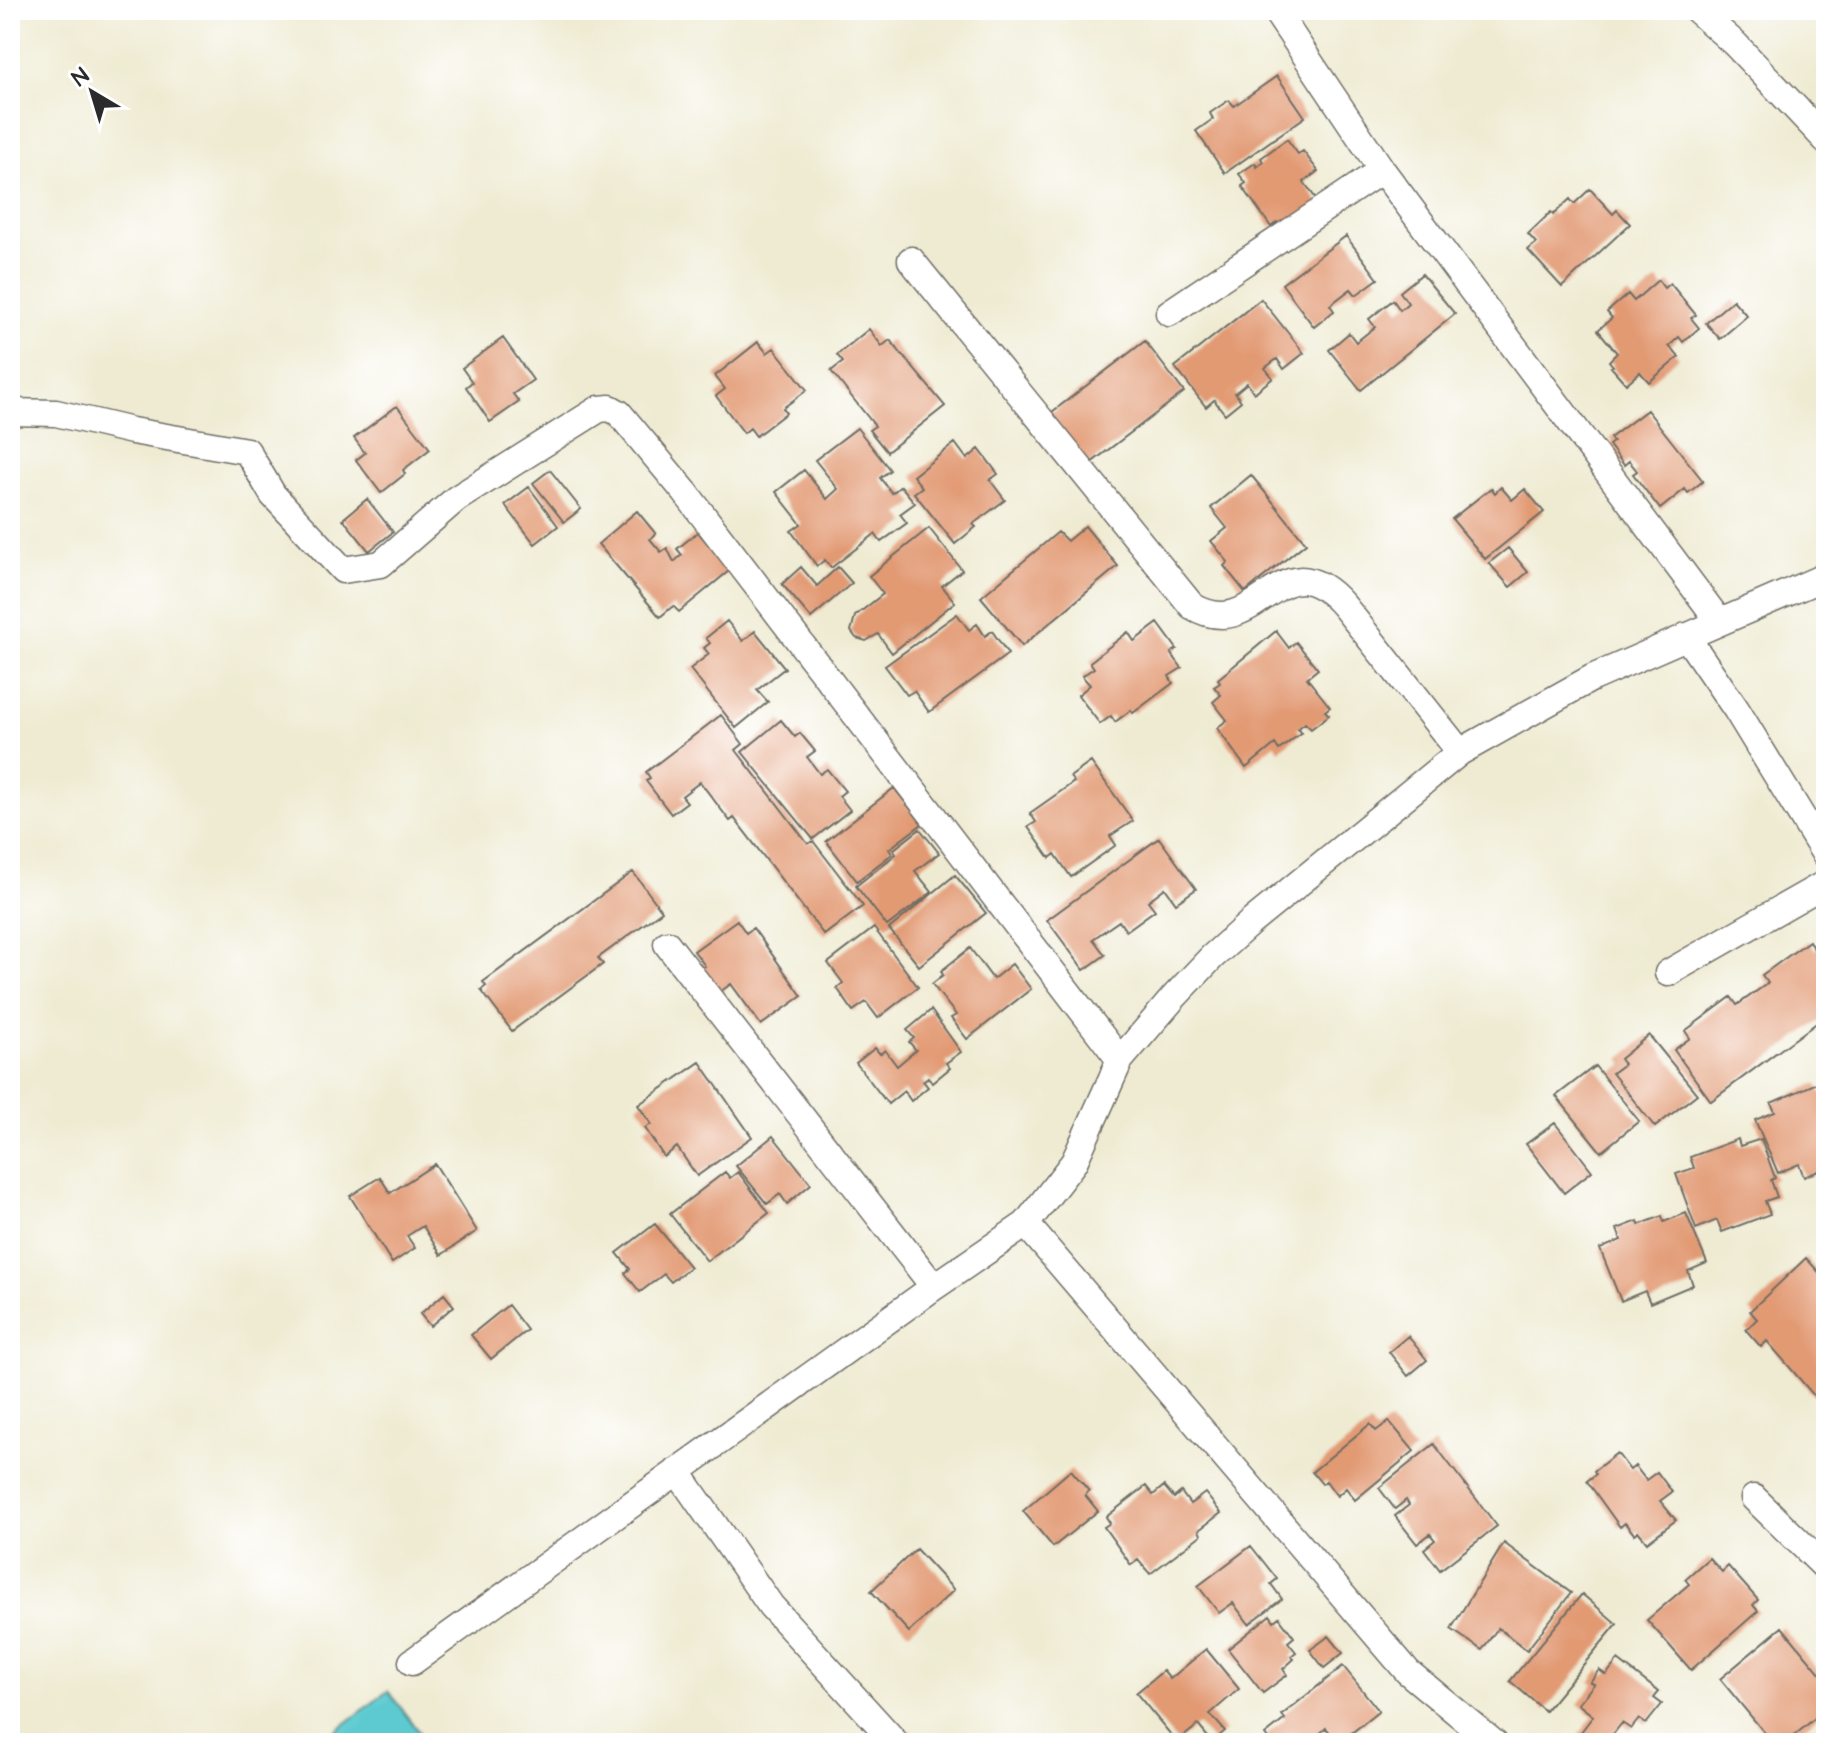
<svg xmlns="http://www.w3.org/2000/svg" width="1836" height="1753" font-family="'Architects Daughter',sans-serif">
  <style>
    .water { fill: #5ccad0; stroke: #447a7e; stroke-width: 2 }
    .building { fill: #e29a73 }
    .lines { fill: none; stroke-linecap: round; stroke-linejoin: round }
    .street-casing { stroke: #706e66; stroke-width: 29 }
    .street { stroke: #fff; stroke-width: 26 }
  </style>
  <rect width="100%" height="100%" fill="#fff"/>
  <filter id="ink" filterUnits="userSpaceOnUse"><feTurbulence type="fractalNoise" baseFrequency=".0125" numOctaves="2"/><feDisplacementMap in="SourceGraphic" scale="16" xChannelSelector="R" yChannelSelector="G"/><feConvolveMatrix kernelMatrix="1 2 1 2 8 2 1 2 1" color-interpolation-filters="sRGB"/></filter>
  <filter id="wash" filterUnits="userSpaceOnUse"><feTurbulence type="fractalNoise" baseFrequency=".006" numOctaves="4" result="noise"/><feDisplacementMap in="SourceGraphic" scale="32" xChannelSelector="R" yChannelSelector="G"/><feGaussianBlur stdDeviation="1.8" result="paint"/><feColorMatrix in="noise" values="0 0 0 0 0 0 0 0 0 0 0 0 0 0 0 0 0 1.4 0 .05"/><feComposite in="paint" operator="in"/></filter>
  <g filter="url(#wash)">
    <rect width="100%" height="100%" fill="#efebd3"/>
    <!-- water -->
    <path class="water" d="M388,1691L427,1743H320Z"/>
    <g id="blocks">
      <!-- building -->
      <path class="building" d="M1277,76L1305,117L1225,173L1196,131L1213,119L1210,113L1229,100L1234,106Z
        M1287,139L1298,154L1303,151L1318,171L1304,182L1319,203L1282,229L1277,222L1271,227L1242,186L1246,183L1239,174L1255,163L1257,167L1263,162L1261,158Z
        M1590,189L1613,214L1617,210L1630,224L1562,287L1528,250L1536,243L1528,234L1551,212L1553,215L1570,199L1574,204Z
        M1346,236L1378,279L1356,295L1351,289L1330,305L1334,311L1314,327L1282,284Z
        M1422,274L1455,314L1361,390L1329,350L1349,333L1356,342L1375,327L1369,319L1393,300L1400,310L1408,303L1400,292Z
        M1658,280L1664,288L1670,283L1696,315L1691,318L1699,328L1683,342L1679,337L1669,346L1679,357L1649,382L1640,372L1626,384L1611,367L1613,366L1609,361L1617,353L1598,330L1612,318L1607,312L1628,294L1634,301Z
        M1261,299L1304,353L1284,369L1277,359L1265,368L1273,378L1254,393L1247,383L1235,393L1241,401L1225,414L1214,400L1206,407L1175,367Z
        M1733,300L1747,316L1720,339L1706,323Z
        M869,329L882,346L890,340L945,406L887,452L869,430L875,426L831,371L843,362L837,355Z
        M503,338L533,380L513,394L519,402L490,422L466,387L472,382L462,368Z
        M1145,341L1184,392L1087,466L1048,415Z
        M758,342L767,353L774,348L807,390L783,408L786,413L756,436L750,428L744,433L716,396L725,389L715,376Z
        M397,406L430,449L403,470L405,474L381,493L356,460L365,453L354,438Z
        M1647,410L1703,481L1688,493L1685,489L1660,509L1633,474L1637,471L1629,461L1624,465L1609,445L1613,442L1610,438Z
        M857,428L890,470L880,478L892,493L901,486L915,503L900,514L907,523L881,542L875,534L831,568L825,560L817,566L791,531L801,524L776,492L804,470L827,499L838,489L815,460Z
        M955,443L967,459L979,449L998,474L990,480L1005,500L973,524L976,527L955,544L914,493L922,487L913,476Z
        M550,470L581,509L564,522L533,483Z
        M1251,475L1306,543L1245,592L1224,566L1228,562L1211,541L1227,528L1211,508Z
        M529,487L558,526L535,544L505,505Z
        M1501,487L1512,500L1525,489L1544,512L1485,559L1452,519L1491,488L1495,493Z
        M367,499L393,532L369,551L343,519Z
        M637,511L656,534L650,539L661,552L667,548L674,562L682,555L677,549L698,532L730,570L679,612L673,606L660,617L598,544Z
        M1085,526L1118,566L1022,646L981,597L1058,532L1067,541Z
        M929,528L962,570L942,586L955,602L892,653L878,634L866,641L856,638L851,631L855,616L883,594L869,576Z
        M1508,548L1528,572L1510,587L1489,563Z
        M801,567L817,586L838,567L852,583L811,618L782,584Z
        M957,614L969,630L977,624L985,636L992,631L1008,654L929,712L914,691L907,695L885,666Z
        M727,621L743,641L755,631L785,668L757,690L768,702L736,728L690,669L709,654L704,648L710,643L706,638Z
        M1158,623L1177,649L1171,653L1182,668L1169,676L1173,683L1133,713L1131,710L1115,722L1111,716L1100,724L1078,695L1090,685L1082,676L1094,668L1090,662L1128,632L1134,641Z
        M1276,631L1289,648L1296,642L1318,669L1307,678L1330,707L1325,711L1329,715L1311,729L1305,723L1297,729L1301,733L1279,750L1275,744L1246,768L1217,728L1227,720L1213,702L1221,695L1214,687L1220,683L1218,679Z
        M721,715L743,744L736,750L808,844L813,841L863,906L824,935L734,818L730,821L700,782L682,796L687,802L671,814L646,781L650,778L646,772Z
        M781,720L795,737L800,733L815,751L807,757L820,774L827,769L845,791L839,796L850,810L813,839L742,752Z
        M1091,762L1133,821L1110,836L1116,845L1071,877L1055,854L1050,858L1028,827L1036,822L1030,813L1074,782L1070,777Z
        M894,788L922,824L889,849L892,854L857,881L826,841Z
        M920,829L939,853L915,871L932,892L887,926L856,886L896,854L893,850Z
        M1159,838L1196,889L1176,903L1165,888L1148,901L1155,910L1126,931L1119,921L1093,939L1105,955L1084,970L1047,920Z
        M633,872L662,911L598,958L603,964L512,1031L481,990L486,986L483,982Z
        M955,875L986,913L919,966L889,929Z
        M737,920L746,933L753,928L802,996L761,1025L731,984L717,994L699,970L705,966L694,951Z
        M874,928L918,987L878,1018L866,1002L853,1011L837,988L843,983L828,963Z
        M1809,941L1815,950L1826,942V1016L1711,1101L1674,1050L1690,1038L1685,1031L1731,997L1737,1005L1768,983L1762,975Z
        M970,948L993,979L1012,964L1031,989L967,1039L951,1018L956,1015L932,984L943,975L941,971Z
        M931,1010L961,1052L946,1063L950,1068L932,1083L928,1077L923,1081L928,1087L911,1101L904,1091L888,1104L856,1063L875,1048L880,1054L885,1050L897,1066L916,1050L909,1042L914,1038L907,1030Z
        M1649,1035L1697,1094L1655,1127L1612,1073L1624,1064L1620,1059Z
        M700,1062L752,1137L697,1176L677,1147L664,1157L645,1128L651,1124L638,1105Z
        M1595,1066L1639,1121L1601,1152L1556,1096Z
        M1817,1083L1821,1093L1826,1091V1168L1804,1177L1799,1164L1778,1173L1755,1120L1775,1112L1771,1103Z
        M1555,1123L1592,1171L1564,1193L1526,1144Z
        M773,1136L811,1184L787,1204L780,1194L767,1204L736,1166Z
        M1738,1139L1740,1146L1761,1139L1775,1178L1771,1180L1777,1197L1765,1201L1770,1214L1722,1232L1717,1220L1696,1229L1676,1174L1694,1168L1690,1157Z
        M435,1164L477,1231L441,1255L423,1226L407,1236L415,1248L392,1263L350,1196L380,1177L390,1193Z
        M725,1172L730,1178L738,1172L769,1213L707,1261L670,1214Z
        M1686,1213L1707,1263L1688,1271L1693,1285L1650,1303L1645,1291L1621,1301L1600,1249L1621,1240L1617,1229L1638,1221L1639,1225L1662,1216L1664,1222Z
        M655,1224L690,1267L671,1282L664,1274L640,1292L625,1273L630,1269L617,1253Z
        M1806,1258L1826,1280V1389L1816,1398L1767,1341L1761,1347L1746,1330L1757,1319L1750,1311Z
        M444,1294L454,1306L430,1326L420,1314Z
        M508,1305L527,1330L491,1359L471,1335Z
        M1408,1336L1427,1360L1408,1376L1389,1352Z
        M1389,1421L1414,1451L1355,1500L1346,1488L1337,1496L1326,1481L1322,1484L1312,1472L1370,1424L1376,1431Z
        M1434,1444L1497,1526L1440,1570L1424,1549L1435,1540L1430,1534L1417,1544L1395,1516L1409,1505L1406,1500L1395,1509L1379,1488Z
        M1617,1453L1630,1470L1635,1466L1646,1480L1657,1472L1672,1492L1660,1501L1676,1520L1647,1542L1638,1531L1634,1534L1625,1523L1620,1527L1587,1481L1596,1474L1594,1471Z
        M1071,1470L1089,1491L1085,1495L1098,1511L1053,1547L1023,1511Z
        M1146,1486L1153,1495L1164,1486L1174,1498L1181,1492L1190,1504L1205,1493L1221,1513L1199,1530L1201,1535L1150,1574L1138,1560L1131,1565L1104,1527L1110,1523L1106,1517Z
        M1504,1543L1571,1593L1527,1650L1498,1628L1482,1650L1451,1629Z
        M1251,1546L1277,1579L1271,1584L1282,1599L1249,1624L1233,1603L1219,1613L1198,1586Z
        M916,1549L954,1590L909,1632L871,1591Z
        M1709,1558L1722,1572L1728,1566L1758,1600L1753,1605L1758,1611L1691,1670L1647,1620L1689,1584L1685,1579Z
        M1582,1594L1617,1624L1545,1711L1510,1681Z
        M1270,1615L1274,1621L1279,1617L1294,1637L1288,1642L1296,1652L1291,1656L1294,1659L1283,1669L1287,1675L1263,1693L1228,1649Z
        M1782,1627L1826,1680V1709L1785,1743H1773L1720,1679Z
        M1329,1636L1343,1653L1324,1668L1310,1650Z
        M1206,1649L1239,1689L1210,1714L1225,1731L1212,1742L1198,1725L1177,1742L1136,1693L1163,1671L1170,1679Z
        M1618,1660L1659,1692L1654,1698L1662,1704L1646,1724L1639,1719L1631,1729L1622,1723L1606,1743H1588L1578,1736L1593,1716L1578,1704L1594,1684L1590,1682L1599,1670L1606,1675Z
        M1343,1666L1379,1711L1339,1743L1326,1728L1316,1737L1321,1743H1271L1265,1735L1285,1719L1282,1715Z"/>
    </g>
  </g>
  <g filter="url(#ink)">
    <use href="#blocks" fill-opacity="0" stroke="#706e66" stroke-width="2"/>
    <g class="lines">
      <!-- street casing -->
      <g class="street-casing">
        <path id="street" d="M1697,10L1735,44L1826,140
          M1277,13L1382,170L1719,621
          M911,260L1192,606C1261,647 1278,531 1344,606L1460,752
          M1169,313L1382,170
          M10,412L56,413L132,431L247,451L273,495L343,570L381,564L456,499L599,409L610,408L619,413L685,492L1120,1060
          M1686,636L1736,709L1826,856
          M667,944L934,1287
          M1668,973L1826,883
          M1026,1224L1408,1672L1494,1743
          M677,1471L771,1606L896,1743
          M1754,1498L1826,1568
          M412,1662L934,1287L1026,1224L1074,1162L1120,1060L1175,996L1212,957L1250,923L1460,752L1592,678L1826,576"/>
      </g>
      <!-- street -->
      <use href="#street" class="street"/>
    </g>
  </g>
  <!-- margin -->
  <rect width="1836" height="1753" fill="none" stroke="#fff" stroke-width="40"/>
  <!-- north arrow -->
  <g transform="translate(92 92) rotate(322)" stroke="#ffffff" stroke-width="6" paint-order="stroke">
  <path d="M0-6L14 30L0 20L-14 30Z" fill="#2b2b2b"/>
  <text y="-12" font-size="22" font-weight="bold" text-anchor="middle" fill="#2b2b2b">N</text>
  </g>
</svg>
